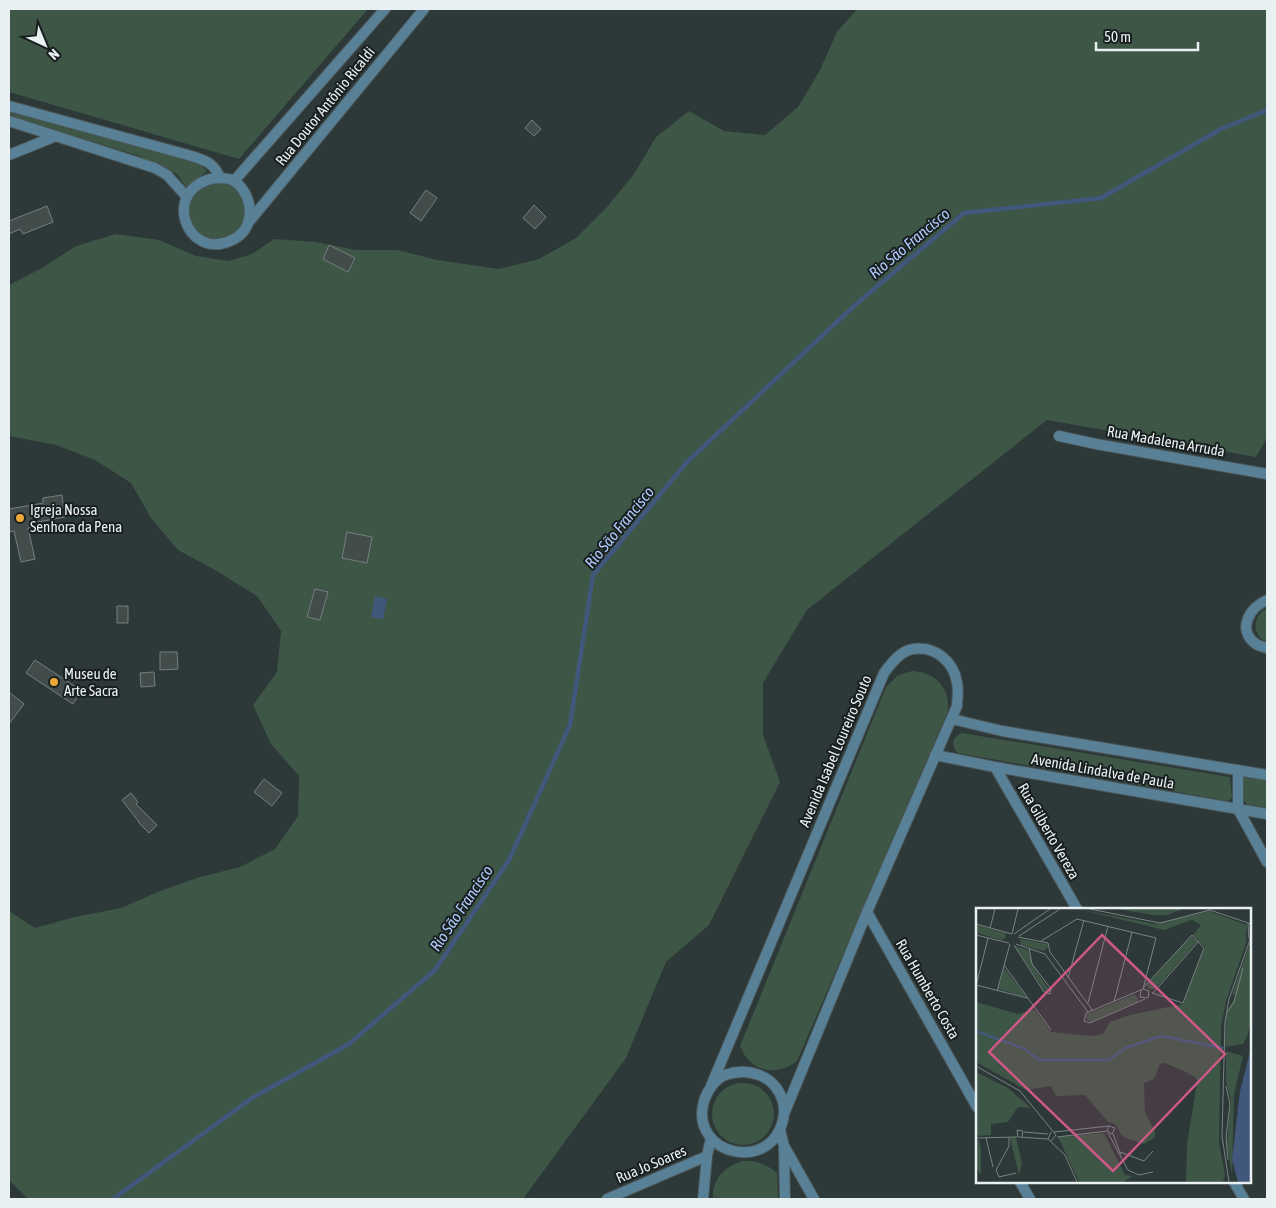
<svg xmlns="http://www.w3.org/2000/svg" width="1276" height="1208" font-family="'Asap Condensed',sans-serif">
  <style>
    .green { fill: #3d5645 }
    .water { fill: #41577b }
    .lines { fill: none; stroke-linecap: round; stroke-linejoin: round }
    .stream { stroke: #41577b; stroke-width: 4.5 }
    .building { fill: #424d4b; stroke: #74807d }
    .street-casing { stroke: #4b5556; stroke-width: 12 }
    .street { stroke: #588096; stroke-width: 10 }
    .poi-dot { fill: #eca93a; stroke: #191e1f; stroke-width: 2 }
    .labels { text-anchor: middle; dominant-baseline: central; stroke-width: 4; stroke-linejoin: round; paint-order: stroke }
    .street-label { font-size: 15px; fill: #e9f0f1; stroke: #191e1f }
    .poi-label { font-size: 15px; fill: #e9f0f1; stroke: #191e1f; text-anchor: start }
    .water-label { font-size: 16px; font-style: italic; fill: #afccfd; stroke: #191e1f }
    .inset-river { fill: none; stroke: #41577b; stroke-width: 2.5 }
    .inset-road { fill: none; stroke: #788283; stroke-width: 1 }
    .view { fill: #ce5988; fill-opacity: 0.15; stroke: #ce5988; stroke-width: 2.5 }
    .inset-edge { fill: none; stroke: #e9f0f1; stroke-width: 2.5 }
  </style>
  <rect width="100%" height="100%" fill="#2d3839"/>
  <!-- green -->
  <path class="green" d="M9,9H368L239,159L9,92Z
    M857,9H1267V438L1256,457L1047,420L807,610L763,683V735L780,782L709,925L666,962L626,1058L523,1199H28L9,1180V911L35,928L75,917L121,908L160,891L200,877L240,867L275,849L298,816L299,776L271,744L253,705L277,672L281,631L257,596L215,570L178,550L151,518L131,483L95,460L56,445L9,436V285L42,268L76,246L116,234L159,240L196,256L229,261L252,254L274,239L316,242L356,250H398L437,260L499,269L539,259L576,238L607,207L634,174L656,137L689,111L724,131L765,135L798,107L820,70L837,32Z
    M9,109L180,156L200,164L207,171L187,188L177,174L137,155L9,117Z
    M208,182H230L242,193L248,213C241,228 233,243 214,241C208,240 201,235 195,233L187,216L190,198Z
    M1267,608V642L1260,638C1252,627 1255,615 1267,608Z
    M912,671C935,672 950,687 948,711L797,1061C776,1078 749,1071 740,1046L886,687L897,676Z
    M962,733L1230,777L1232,798L1228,801L958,753C950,746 952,737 962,733Z
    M1243,776L1267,780V808L1248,805L1244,801Z
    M712 1114a31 31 0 1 1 62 0a31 31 0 1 1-62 0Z
    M742,1161C756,1160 766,1164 777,1173L778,1199H713C712,1179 724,1167 742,1161Z"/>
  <!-- water -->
  <path class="water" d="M375,596L387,599L383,619L371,617Z"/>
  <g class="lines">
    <!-- stream -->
    <path class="stream" d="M113,1199L252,1098L349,1044L435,970L509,860L570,725L593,575L687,462L854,306L964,213L1101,198L1221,129L1267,110"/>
  </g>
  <!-- building -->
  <path class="building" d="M532,120L541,129L534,136L525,128Z
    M426,190L437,198L421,221L410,213Z
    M534,205L546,217L535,229L523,218Z
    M47,206L53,222L23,234L20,229L9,234V221Z
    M329,245L355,258L348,272L323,259Z
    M62,495L65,517L33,523L34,527L28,528L35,559L21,562L14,531L9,532V509L43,503V498Z
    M347,532L372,537L367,563L342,558Z
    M315,589L328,592L320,620L307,617Z
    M117,606H128V623H117Z
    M160,652H177L178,669L160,670Z
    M35,660L82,691L73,704L26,673Z
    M154,672L155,686L141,687L140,673Z
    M9,692L24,704L9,724Z
    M264,779L282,793L272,806L254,792Z
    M131,793L138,802L136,804L157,825L149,833L138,822H139L122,800Z"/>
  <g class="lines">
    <!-- street casing -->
    <g class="street-casing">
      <path id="street" d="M9,106L188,155C204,160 214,162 220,178
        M9,121L155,168L167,175L187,197
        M9,155L56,136
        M215,178C221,178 230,178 234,181C246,189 252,205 249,219C247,229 240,237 230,241C185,260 161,188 215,178Z
        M234,181L385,9
        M248,223L424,9
        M1059,436L1096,444L1267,474
        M1267,600C1250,607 1236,630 1256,644C1259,646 1264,647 1267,648
        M952,719L1002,731L1267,775
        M935,755L995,767L1267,814
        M995,767L1077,909
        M1238,770V809L1267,862
        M867,912L977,1107
        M711,1086L884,673C891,664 900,651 913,649C936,646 954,662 957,683C959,690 957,699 957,706L867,912L784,1114C776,1176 688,1156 704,1101C707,1091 715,1079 725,1075C748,1067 774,1075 782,1099C784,1103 784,1109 784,1114
        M780,1130L784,1146L814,1199
        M784,1148L785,1199
        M1020,1182L1030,1199
        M1234,1182L1244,1199
        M607,1199L707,1156
        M703,1199L707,1156L711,1138"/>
    </g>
    <!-- street -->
    <use href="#street" class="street"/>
  </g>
  <!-- markers -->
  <g class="poi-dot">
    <circle cx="20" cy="518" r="5"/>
    <circle cx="54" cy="682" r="5"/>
  </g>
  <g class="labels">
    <!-- street labels -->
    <g class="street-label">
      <text transform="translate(325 106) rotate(-51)">Rua Doutor Antônio Ricaldi</text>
      <text transform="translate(1166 441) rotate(10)">Rua Madalena Arruda</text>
      <text transform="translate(835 751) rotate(-67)">Avenida Isabel Loureiro Souto</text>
      <text transform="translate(1103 771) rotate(10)">Avenida Lindalva de Paula</text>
      <text transform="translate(1049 831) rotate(60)">Rua Gilberto Vereza</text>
      <text transform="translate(928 989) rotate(60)">Rua Humberto Costa</text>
      <text transform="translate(651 1164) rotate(-23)">Rua Jo Soares</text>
    </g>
    <!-- poi labels -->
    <g class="poi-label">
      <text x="30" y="509">Igreja Nossa<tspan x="30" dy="17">Senhora da Pena</tspan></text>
      <text x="64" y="673">Museu de<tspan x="64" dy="17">Arte Sacra</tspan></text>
    </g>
    <!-- water labels -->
    <g class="water-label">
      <text transform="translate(909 243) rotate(-40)">Rio São Francisco</text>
      <text transform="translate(619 527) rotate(-51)">Rio São Francisco</text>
      <text transform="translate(461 908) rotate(-56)">Rio São Francisco</text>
    </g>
  </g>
  <!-- overview -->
  <g transform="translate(976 908)">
    <rect width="275" height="275" fill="#2d3839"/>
    <path d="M102,1L179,16L233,3L271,17L270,35L250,93L245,119L243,235L249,267L247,274H210L211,235L221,175L220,170L210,164L189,155L184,156L178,171L168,175L169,204L179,224L178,230L168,236L147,229L139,216L132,214L109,187L80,188L75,178L50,182L0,154V94L42,106L58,101L75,124L115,128L127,126L134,114L154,107L207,96L229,39L217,27L225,17L216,12L188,22ZM142,1H207L191,7H177ZM0,17L29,25L30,29L26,32L0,25ZM215,28L222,33L179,81H173L171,77ZM44,31L71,36L72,39L68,43L45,37ZM275,32V112L272,126L267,136L249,139L250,106L260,87L256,86ZM39,38L52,42L58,60L74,83L71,86ZM28,60L49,87V89L22,81ZM159,86L163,93L115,114L110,111L111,106ZM250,143L267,148L258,187L256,267L251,237L255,192L250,174ZM0,164L32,180L55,200L42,199L32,214L15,216V227L0,228ZM128,225L149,267L157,268L147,274H103L82,229ZM40,229L46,256L43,267L34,230ZM0,232H3L5,240V267L0,259Z" fill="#3d5645"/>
    <path d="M275,140V274H262L256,252L264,183Z" fill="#41577b"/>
    <path class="inset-river" d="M0,123L49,141L63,152H133L149,140L185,128L247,140"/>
    <path class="inset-road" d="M114,1L184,15L234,2L275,16M272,15L273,31M0,16L36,26L42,1M14,20L19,1M38,26L74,1M0,27L33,35M43,28L84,1M42,29L72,35L74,44L117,103M65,33L101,11L180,30L167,81M40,36L69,46L112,104M38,37L68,84L74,86L75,81L56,56L53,40M28,57L75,122M92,70L108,12M0,77L51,90M0,78L12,30M168,79L216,27L228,40L207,95L176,85M165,82L164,89L172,90L173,83L167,81L110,105L108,113L114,115L169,91M21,83L34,36M177,85L223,33M138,94L156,24M112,95L132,18M251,104L258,94L267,60M0,158L44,183L80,227L75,233M250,178L254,196L250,230L252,252M48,224L72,226M75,224L72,231L89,247L101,274M78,224L133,218M132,225L152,262L163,267L177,264M137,226L145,247M33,229V238L20,262L23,269L40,265M46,229L47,223L41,222L42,229L72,231M81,229L131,223L136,226L139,220L133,218L131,223M0,230L41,229M10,230L17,259M144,244L168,253L177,243M253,274L246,228L249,114L253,91L275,29"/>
    <path class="view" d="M126,27L249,146L137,263L13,144Z"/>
    <rect width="275" height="275" class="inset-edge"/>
  </g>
  <!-- border -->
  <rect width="1276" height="1208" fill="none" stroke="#e9f0f1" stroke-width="20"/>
  <!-- north arrow -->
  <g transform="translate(45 45) rotate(136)" stroke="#191e1f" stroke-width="4" paint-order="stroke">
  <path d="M0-4L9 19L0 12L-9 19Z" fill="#e9f0f1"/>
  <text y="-8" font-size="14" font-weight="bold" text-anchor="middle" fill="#e9f0f1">N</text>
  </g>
  <!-- scale -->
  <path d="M1096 42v8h102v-8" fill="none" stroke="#e9f0f1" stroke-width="2.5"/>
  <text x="1104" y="42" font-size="15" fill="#e9f0f1" stroke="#191e1f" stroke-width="4" paint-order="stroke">50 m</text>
</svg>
